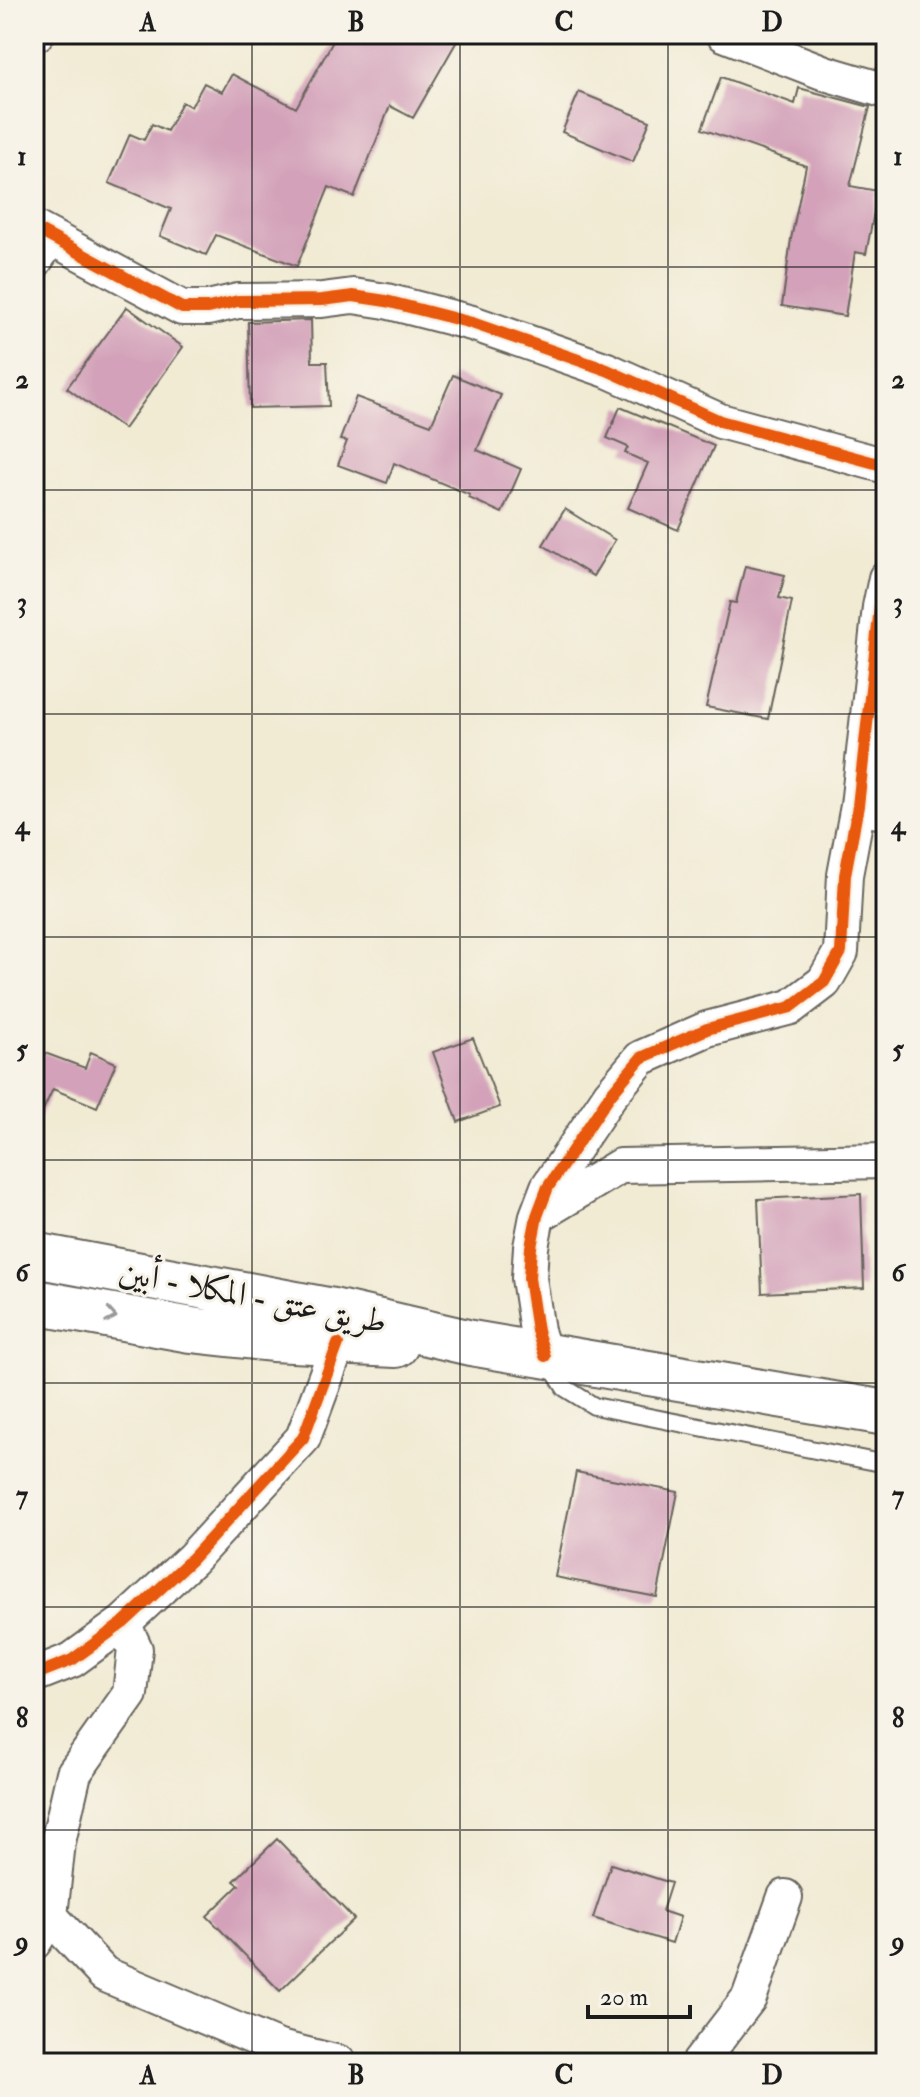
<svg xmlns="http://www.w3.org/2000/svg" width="920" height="2097" font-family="'IM FELL Double Pica',Amiri,serif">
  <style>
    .building { fill: #d3a1b9 }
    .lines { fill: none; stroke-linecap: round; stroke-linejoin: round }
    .lane-casing { stroke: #67645c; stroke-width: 20 }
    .street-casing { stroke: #67645c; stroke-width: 38 }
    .primary-casing { stroke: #67645c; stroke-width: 48 }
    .lane { stroke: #fff; stroke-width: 16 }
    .street { stroke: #fff; stroke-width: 34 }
    .primary { stroke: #fff; stroke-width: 44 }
    .cycleway-casing { stroke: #f7f3e8; stroke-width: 17 }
    .cycleway { stroke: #e8590c; stroke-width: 12 }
    .oneway { stroke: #999 }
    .grid { fill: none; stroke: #1c1c1c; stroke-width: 2; stroke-opacity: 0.55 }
    .labels { text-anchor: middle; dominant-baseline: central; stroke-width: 6; stroke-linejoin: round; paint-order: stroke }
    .street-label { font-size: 34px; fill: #1c1c1c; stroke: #f7f3e8 }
    .neatline { fill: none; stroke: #1c1c1c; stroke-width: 3 }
    .grid-label { font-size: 26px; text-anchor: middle; font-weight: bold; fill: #1c1c1c }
  </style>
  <rect width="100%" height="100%" fill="#f7f3e8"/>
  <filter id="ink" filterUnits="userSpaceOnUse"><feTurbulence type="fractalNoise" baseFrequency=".0125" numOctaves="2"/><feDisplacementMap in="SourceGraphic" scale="16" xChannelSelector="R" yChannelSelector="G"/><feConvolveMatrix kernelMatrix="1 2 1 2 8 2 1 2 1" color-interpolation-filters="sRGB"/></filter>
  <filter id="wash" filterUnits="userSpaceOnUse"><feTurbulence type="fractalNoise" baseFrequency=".006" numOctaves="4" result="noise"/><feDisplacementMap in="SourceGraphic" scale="32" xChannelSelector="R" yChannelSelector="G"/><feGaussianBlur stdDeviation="1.8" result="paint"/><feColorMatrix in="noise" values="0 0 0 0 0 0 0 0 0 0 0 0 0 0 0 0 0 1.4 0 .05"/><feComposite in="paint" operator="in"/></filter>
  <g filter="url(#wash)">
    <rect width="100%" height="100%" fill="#f1ebd4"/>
    <g id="blocks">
      <!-- building -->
      <path class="building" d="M337,34H461L413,118L390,106L354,197L329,187L297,266L216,235L206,255L160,236L171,209L109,183L130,134L144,140L152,124L167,131L182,102L191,107L204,83L222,92L232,74L296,108Z
        M721,77L795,104L799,88L870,107L850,186L878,191L866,254L855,252L845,316L782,306L791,239L806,166L702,129Z
        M579,92L650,121L633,162L562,132Z
        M127,307L183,347L124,429L67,388Z
        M311,320L312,362H327L329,406L250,408L248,322Z
        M453,375L501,395L477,450L521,469L502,513L469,498L470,495L394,463L387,483L338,465L347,441L340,440L356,397L431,425Z
        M620,407L714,446L678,530L628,508L648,463L625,453L628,447L607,438Z
        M565,509L615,540L593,576L543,545Z
        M745,566L785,575L779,598L792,601L768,719L706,707L730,602L736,603Z
        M473,1038L500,1107L458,1122L433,1052Z
        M34,1049L85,1068L91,1052L116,1063L97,1107L53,1089L34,1129Z
        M861,1194L864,1288L762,1293L758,1199Z
        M576,1472L678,1492L657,1597L555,1577Z
        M277,1839L354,1919L280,1991L207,1916L239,1885L234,1881Z
        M611,1864L671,1883L662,1911L680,1917L672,1943L593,1918Z"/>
    </g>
  </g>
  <g filter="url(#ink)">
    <use href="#blocks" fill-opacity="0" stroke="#67645c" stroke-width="2"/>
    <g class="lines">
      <!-- lane casing -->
      <g class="lane-casing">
        <path id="lane" d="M549,1363L565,1388L594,1406L886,1464"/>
      </g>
      <!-- street casing -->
      <g class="street-casing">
        <path id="street" d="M724,34L825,73L886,91
          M34,35L36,34
          M34,228L182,308H208L238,301L322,300L353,296L386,301L472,323L607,370L720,421L886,466
          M34,262L51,237
          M858,806L886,813
          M537,1216L620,1166L886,1161
          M545,1356L537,1331L529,1278L531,1247L537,1216L548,1187L610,1095L641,1058L707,1029L791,1007L824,982L841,952L845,875L858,806L880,607L886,578
          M34,1675L72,1660L123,1623L192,1559L303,1438L338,1344
          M50,1916L104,1974L279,2048L339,2063
          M34,1942L50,1916L58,1842L74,1773L130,1694L135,1649L123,1623
          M699,2063L749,1998L785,1897"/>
      </g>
      <!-- primary casing -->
      <g class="primary-casing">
        <path id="primary" d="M34,1255L328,1310L471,1343L886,1413
          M34,1302L191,1330L272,1339L396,1345"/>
      </g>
      <!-- lane -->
      <use href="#lane" class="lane"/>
      <!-- street -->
      <use href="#street" class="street"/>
      <!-- primary -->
      <use href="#primary" class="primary"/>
      <!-- cycleway casing -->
      <g class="cycleway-casing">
        <path id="cycleway" d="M34,228L182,308H208L238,301L322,300L353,296L386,301L472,323L607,370L720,421L886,466
          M545,1356L537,1331L529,1278L531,1247L537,1216L548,1187L610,1095L641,1058L707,1029L791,1007L824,982L841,952L845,875L858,806L880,607L886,578
          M34,1675L72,1660L123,1623L192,1559L303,1438L338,1344"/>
      </g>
      <!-- cycleway -->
      <use href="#cycleway" class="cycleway"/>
    </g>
    <!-- one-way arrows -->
    <defs><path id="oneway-chevron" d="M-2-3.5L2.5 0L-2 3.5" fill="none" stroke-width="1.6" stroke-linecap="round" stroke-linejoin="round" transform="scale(2)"/></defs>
    <use class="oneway" href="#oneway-chevron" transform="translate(111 1316) rotate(10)"/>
  </g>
  <!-- grid -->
  <path class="grid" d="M252,34V2063M460,34V2063M668,34V2063M34,267H886M34,490H886M34,714H886M34,937H886M34,1160H886M34,1383H886M34,1607H886M34,1830H886"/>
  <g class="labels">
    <!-- street labels -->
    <g class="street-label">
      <text transform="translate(253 1297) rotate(11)">طريق عتق - المكلا - أبين</text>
    </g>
  </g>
  <!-- margin -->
  <rect width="920" height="2097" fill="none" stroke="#f7f3e8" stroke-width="88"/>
  <!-- scale -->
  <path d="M588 2005v12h102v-12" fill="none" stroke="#1c1c1c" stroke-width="4"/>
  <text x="600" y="2005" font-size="24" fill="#1c1c1c" stroke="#f7f3e8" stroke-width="6" paint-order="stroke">20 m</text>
  <rect x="44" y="44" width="832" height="2009" class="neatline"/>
  <g class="grid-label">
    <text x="148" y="31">A</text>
    <text x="356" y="31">B</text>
    <text x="564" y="31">C</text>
    <text x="772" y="31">D</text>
    <text x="22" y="165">1</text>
    <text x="898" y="165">1</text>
    <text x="22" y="388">2</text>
    <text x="898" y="388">2</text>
    <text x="22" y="611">3</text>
    <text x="898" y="611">3</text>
    <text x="22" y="834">4</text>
    <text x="898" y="834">4</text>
    <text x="22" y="1058">5</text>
    <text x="898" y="1058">5</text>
    <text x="22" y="1281">6</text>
    <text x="898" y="1281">6</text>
    <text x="22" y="1504">7</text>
    <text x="898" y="1504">7</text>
    <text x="22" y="1727">8</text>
    <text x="898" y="1727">8</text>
    <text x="22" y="1950">9</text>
    <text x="898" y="1950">9</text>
    <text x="148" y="2084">A</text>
    <text x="356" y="2084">B</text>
    <text x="564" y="2084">C</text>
    <text x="772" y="2084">D</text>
  </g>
</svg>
